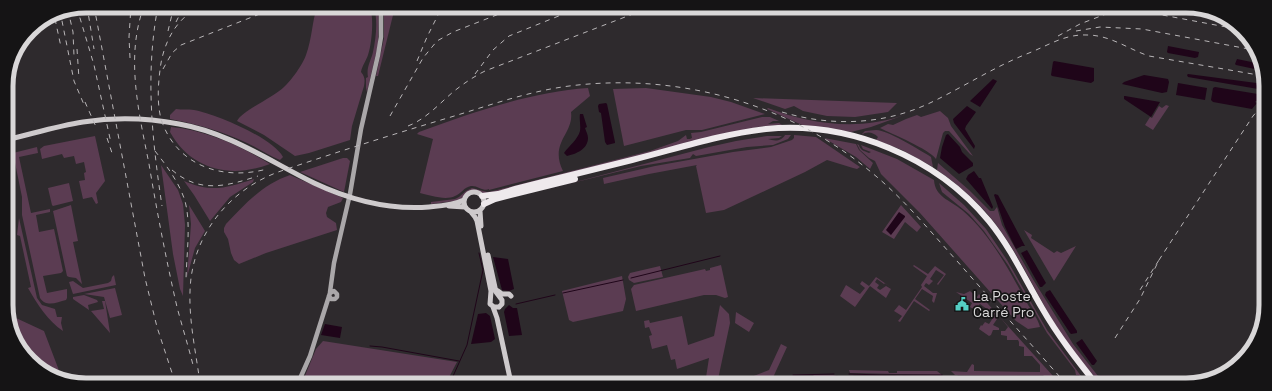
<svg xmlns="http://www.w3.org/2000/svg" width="1272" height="391" font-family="'Space Grotesk',sans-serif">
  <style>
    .green { fill: #5b3c52 }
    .water { fill: #1f0519 }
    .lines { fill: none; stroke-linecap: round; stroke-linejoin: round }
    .stream { stroke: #1f0519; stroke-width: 1 }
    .canal { stroke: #1f0519; stroke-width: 2.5 }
    .secondary { stroke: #aaa7a9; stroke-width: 4.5 }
    .primary { stroke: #cecacc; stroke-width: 5 }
    .highway { stroke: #eee9ec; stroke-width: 6 }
    .rail { stroke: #b8b5b7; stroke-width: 1; stroke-dasharray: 5 5; stroke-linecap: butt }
    .labels { text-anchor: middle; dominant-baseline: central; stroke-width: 3.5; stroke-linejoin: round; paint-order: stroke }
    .poi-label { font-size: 14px; fill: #d9d7d8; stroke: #151415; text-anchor: start }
    .rim { fill: none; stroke: #d9d7d8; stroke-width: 5 }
  </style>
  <rect width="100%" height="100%" fill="#2e2a2d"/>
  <!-- green -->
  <path class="green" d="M317,7H370C374,18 372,43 368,55C366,61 362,66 361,72C365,77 365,80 364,86L352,126L350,140L309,153L295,156L264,135L237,121C242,111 274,97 284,87C291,81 303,64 306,55C312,39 312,22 317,7Z
    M374,7H379L378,45L367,92L366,88V78L368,77C366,67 371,61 373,52C376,38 378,21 374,7Z
    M384,7H395L378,76H376L384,38Z
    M588,88L590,96L571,112C574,134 549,142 563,171L489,190V189C484,192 477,185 471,186C464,187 461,194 455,196C445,201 430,195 420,193L433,139L417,134L419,132C473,112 531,92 588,88Z
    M646,88L711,97L731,102L765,114L702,130H686L624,146L613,89Z
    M753,98L897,103L888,112L855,117L827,116L803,111L794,106L785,109Z
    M1166,105L1169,106L1153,130L1145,125L1150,117L1152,118L1159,106L1162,108Z
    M768,108C802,121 840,128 876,122C891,120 904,115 918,110L871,127L851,132L802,125L767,109Z
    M176,109C182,110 188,109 194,110C216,114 273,138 283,157L280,160C268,155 258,148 247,143C222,131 197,124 170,119V115Z
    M940,111L948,118L951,126L973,156L970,154L949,131H945L943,133L936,159C929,149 892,134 880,128L888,124L893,125L906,119L917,115L921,117Z
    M762,117H770L779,121H773L768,124L779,123L782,125L758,127L503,191L483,194L479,191H471L461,199L456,201L431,204V202L455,199L459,197L466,191L472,188L487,192L493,191L650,151L678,141L686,135L687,139H690L692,138L691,133L701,132Z
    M171,127C206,130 241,146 270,164C231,179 191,170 170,132Z
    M876,130C889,131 916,148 928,155L931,157L933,167L902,150L876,140L878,137C873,132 867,131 861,135L865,131Z
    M785,135H791L788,139L773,145L747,147L696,156L693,154L690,158L641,166L560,186L709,147L736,141L767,136H782L779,138L768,139C774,141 781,142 785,135Z
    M794,135L816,137L860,167L857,169L853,168L827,160L805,172L724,210L706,213L696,166L697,165L649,174L604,184L603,178L655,166L733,152L771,147L792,140L794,138Z
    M95,136L105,181L96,193L98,203L96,204L92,197L83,199L79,181L85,180L84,173L86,172L84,162L76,164L74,156L64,158L62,154L42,159L40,149L44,146Z
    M824,138L856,144L859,150L873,163L870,169L856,157Z
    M857,144L859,145C860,150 864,151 869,153L871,152L863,149L861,145L897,159L934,180C935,197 950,200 962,210C991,235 1009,270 1027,303C1031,310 1038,319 1040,327L1028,329L1016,321L920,213L881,174L875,161L869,158L860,150Z
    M37,147L38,153L19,157L31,213L50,209V212L36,215L39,232L54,229L63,271L61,273L43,276L47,293L67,289V298L66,300C57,302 47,308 40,298L22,215V197L13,153Z
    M343,158H347L350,161L344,192L300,172Z
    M938,163L969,190L990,211H994L997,207L1002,225L1034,281L1073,344L1098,376H1094C1077,356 1061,336 1049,314C1030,281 1014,246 990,217C975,199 956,183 937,170Z
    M161,165L178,190L183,204L185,225L183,296L180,289L173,254Z
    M290,175L343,198L341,202L328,207L326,213L327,217L336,223L337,230L266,253L239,264L234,260L231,253L228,239L224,232V228L226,224C245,204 263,184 290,175Z
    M254,179L253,182L230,197L210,221L194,195L184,181C212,193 226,188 254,179Z
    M69,183L73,201L53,206L52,205L48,188Z
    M939,183L964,205L986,229L1007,260L1047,330L1081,376L1076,375L1075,370L1047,333L1008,265L984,231L969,214L942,192Z
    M71,205L78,241L73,242L82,284L76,278L69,277L67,276L53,211Z
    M189,205L205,231L195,248L187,277L191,224Z
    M901,205L921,227L917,232L905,222L894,239L882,232Z
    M19,218L37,298L42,305L55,309L57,317H62L61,323L63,331C48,321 37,304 28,288L31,287L20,236L17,235Z
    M1024,230L1032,235L1031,238L1054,253L1057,251L1061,253L1076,246L1054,281Z
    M721,265L728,297L725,298L716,295H704L636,311L631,289L634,285L705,269L706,271L710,270V268Z
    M914,265L928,274L935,266L946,274L938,285L937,284L944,275L936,270L930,279L933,281L929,285L926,283L924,286L933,293H937L934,303L932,301L933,296L922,289L915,299L930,310L929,311L914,301L900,322L898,321L902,316L894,311L899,305L906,310L922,287L921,285L927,276L913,266Z
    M660,266L663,277L634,283L629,280L628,277L630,273Z
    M114,275L116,285L73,294L69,282L73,281L83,288L108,283L111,281L112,277Z
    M622,276L626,299L623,311L573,322L569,320L562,291Z
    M876,277L892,288L885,283L884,284L877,279L875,282L879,285L877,288L880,290L886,286L891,289L886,298L870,286L855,307L840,296L846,285L860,294L865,288L860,284L862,281L869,286Z
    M115,288L122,315L110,318L104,297L84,294Z
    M970,291L977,297L979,294L1053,376L955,375L951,371L967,372L972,364L974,365V371L1040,372V365L1032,356H1024V347L1019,346V342L1018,340H1007V336L1001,335V331H1005L1008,327L999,316L993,325L999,328V330H993L991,335L989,336L979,329L981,325L982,326L985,322L989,324L995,315L980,304L975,310L970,307L972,303L956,292L964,294Z
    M7,292L16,318L44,331L63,381L26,358L7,320Z
    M84,295L97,300L98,302L88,305L89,310L73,299V297Z
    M102,301H105L110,333L91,311L104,309Z
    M720,305L729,314L730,323L717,384H705L709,358L677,369L675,359L671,360L667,345L652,349L649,336L652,335L649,327L645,328L644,321L649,320L650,323L682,316L688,345L714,336Z
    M736,312L754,323L749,332L735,323Z
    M323,341L457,362L446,383H302L316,349Z
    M781,344L787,347L770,384H733L769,370Z
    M849,370L888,371L889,373H897V371H937L942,375L850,373Z
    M814,375H833L840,377L841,379L843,378L851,384H829L823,378L813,376Z
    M957,376L1054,377L1061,385H1051L1044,380L1001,379L998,380L996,384H990L991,380L961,379Z"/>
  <!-- water -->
  <path class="water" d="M1168,46L1199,52L1198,57L1195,58L1168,53L1167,52Z
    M1237,59L1261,64L1264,71L1236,65L1235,64Z
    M1054,61L1094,68V81L1091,83L1052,76L1051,75L1053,62Z
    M1188,74L1264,84V90L1188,77L1187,75Z
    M1144,75L1168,79L1169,82L1167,92L1162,93L1122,84L1124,82Z
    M993,79L997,81L980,107L970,101Z
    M1178,83L1207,88L1205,100L1176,95Z
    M1215,87L1264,95V97L1259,101H1256L1255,102L1257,103L1252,109L1213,102L1211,100L1213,88Z
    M1124,96H1125L1160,102L1151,117L1124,99Z
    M606,103L607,104L615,142V143L607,145L605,142L601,113L599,112L598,106L599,104Z
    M967,106L976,112L966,126L965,129L975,146L974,149L954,123L953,119Z
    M580,114H583L587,127L585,128C586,131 588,135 588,138C588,149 576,154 567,156L564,153C569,146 578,139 580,131C581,125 579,120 580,114Z
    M948,134L960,147L962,152L973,163V166L959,174L940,158L942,147L946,135Z
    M974,171L979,178H981L993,207L992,209L966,179L968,175Z
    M995,194L998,195L1025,246H1022L1016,249L1005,227L994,195Z
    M899,212L905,216V217L891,235L886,230Z
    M1027,250L1046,283L1042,287H1040L1021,253Z
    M493,257L508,259L514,289L509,291L502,290Z
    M1050,290L1077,331V333L1071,334L1070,333L1045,295L1046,292Z
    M509,305L513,308H517L522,335L509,336L504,312L505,309Z
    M486,313L490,316L495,339L491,342L471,344L478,314Z
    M325,324L342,327L340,338L321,335Z
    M1082,339L1097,361L1094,365H1092L1076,343Z"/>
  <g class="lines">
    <!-- stream -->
    <path class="stream" d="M631,278L720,256
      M563,293L623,280
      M516,304L555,295
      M370,346L382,347L459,361
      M849,374L882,375H942
      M793,375L834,374
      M958,376H1043L1056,383L1060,382
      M1100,376L1175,377
      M1183,377H1212
      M1063,378L1065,377L1079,376
      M450,383L467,345L483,270L479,253
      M770,384L772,379"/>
    <!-- canal -->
    <path class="canal" d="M854,377H895
      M903,377L943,378L945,380L943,384
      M789,378L796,377H837"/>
    <!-- secondary -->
    <path class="secondary" d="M330,292L334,263L350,194L361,129L378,55L381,37V7
      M298,383L310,356L330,293L334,291L337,294V297L335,299H331L329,296"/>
    <!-- primary -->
    <path class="primary" d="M6,140C32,134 57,126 83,122C115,117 148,118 179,124C230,133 269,161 314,183C350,200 389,210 429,207C440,206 454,205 464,200
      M464 202a10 10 0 1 1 20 0a10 10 0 1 1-20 0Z
      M449,206L465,207
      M480,211L481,226
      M471,212L475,217L477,221L491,291L490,304L494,307H499
      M488,255L496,292L502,300V304L499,307
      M498,291L502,294H509L511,296
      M493,307L497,318L511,383"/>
    <!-- highway -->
    <path class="highway" d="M482,196L498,194C514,189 531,185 547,181C576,174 604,167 632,160C676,149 721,134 766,129C850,121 936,157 989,221C1011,248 1025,279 1042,308C1058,336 1077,360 1097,385
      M484,204L495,199L575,179"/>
    <!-- rail -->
    <path class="rail" d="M87,6L94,49
      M94,6L145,278L157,327L175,382
      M144,6C125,57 139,113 149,164C157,212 166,259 177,307C182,326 188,345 193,365
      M158,6C145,74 152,139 162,206
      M201,6C176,18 163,43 160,70C158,86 157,103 161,119C176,166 223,181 267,169
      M77,8L94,65L111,143
      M68,10L73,32L74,56
      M60,11L74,81L85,107
      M55,19L61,47
      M176,22L184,6
      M168,31L174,6
      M1076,31L1100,27L1142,29L1254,50
      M1058,36L1080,24L1106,14L1129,11L1157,14L1242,30
      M77,49L79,79
      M130,58L129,37L131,6
      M417,61L427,37L442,7
      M163,69L172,53L181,45L280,6
      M475,74L493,50L509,36L581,7
      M85,102L97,129
      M782,112C832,127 885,125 932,102C965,86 996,66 1029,53C1049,45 1065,34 1087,35C1110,35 1128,49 1149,56L1264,76
      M390,116L423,58L437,41L453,32L517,7
      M408,126C426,119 439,104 453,92C463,84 473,77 485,71L651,7
      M107,138L112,153
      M155,151C166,165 178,181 184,198C192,221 186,257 186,282
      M172,170C200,194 227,186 258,176
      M1159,260L1253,116L1264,103
      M1115,338L1140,299L1159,260L1140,290
      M200,383C196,353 189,322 190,292C191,236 229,189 281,171C337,152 394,134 451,117C487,106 524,93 562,87C671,71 786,101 871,172C903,198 929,230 957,261C993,302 1030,343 1067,385"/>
  </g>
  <!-- icons -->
  <defs>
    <g id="civic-bare" transform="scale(1.08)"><path d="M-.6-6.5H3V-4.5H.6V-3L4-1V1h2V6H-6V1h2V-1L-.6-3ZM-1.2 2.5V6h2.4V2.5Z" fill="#55cec4" stroke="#151415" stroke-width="2.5" paint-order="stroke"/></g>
  </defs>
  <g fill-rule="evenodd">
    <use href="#civic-bare" x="962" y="304"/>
  </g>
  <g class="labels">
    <!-- poi labels -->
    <g class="poi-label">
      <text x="973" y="296">La Poste<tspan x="973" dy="16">Carré Pro</tspan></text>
    </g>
  </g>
  <!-- crop -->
  <path d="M0 0H1272V391H0ZM86 13H1186A73 73 0 0 1 1259 86V305A73 73 0 0 1 1186 378H86A73 73 0 0 1 13 305V86A73 73 0 0 1 86 13Z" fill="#151415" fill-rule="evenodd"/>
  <path class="rim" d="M86 13H1186A73 73 0 0 1 1259 86V305A73 73 0 0 1 1186 378H86A73 73 0 0 1 13 305V86A73 73 0 0 1 86 13Z"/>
</svg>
